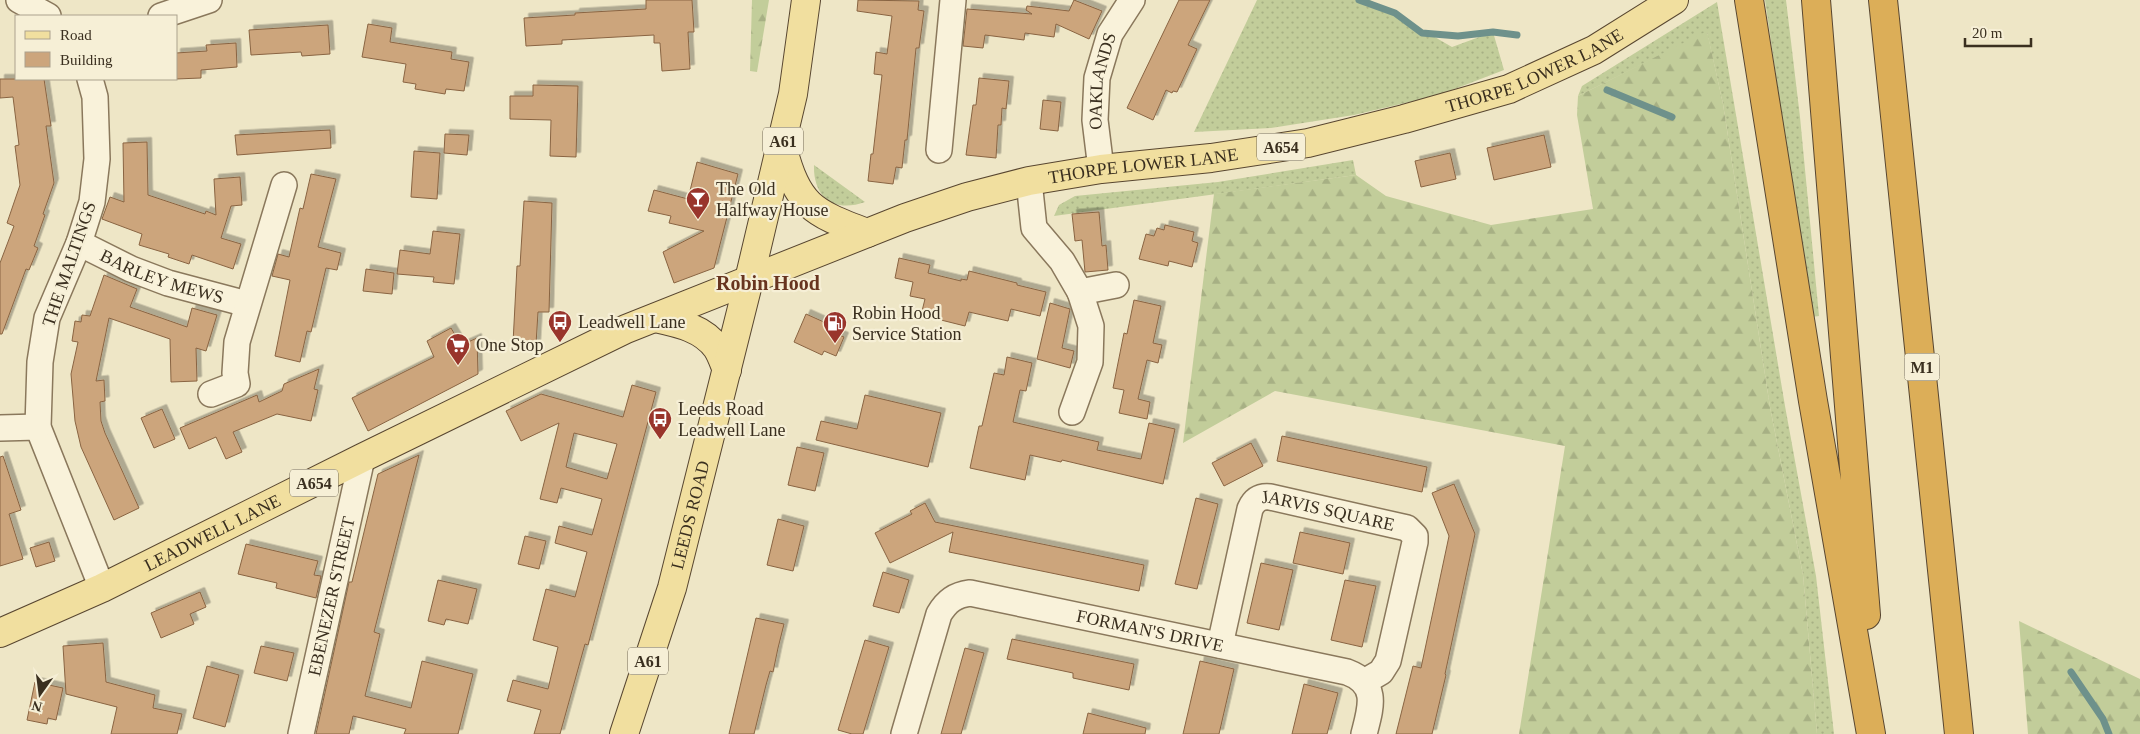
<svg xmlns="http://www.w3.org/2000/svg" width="2140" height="734" font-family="Georgia,serif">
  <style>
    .grass { fill: url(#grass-dots) }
    .forest { fill: url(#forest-firs) }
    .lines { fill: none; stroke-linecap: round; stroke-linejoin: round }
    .stream { stroke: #6e918b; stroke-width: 7 }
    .building { fill: #cca57c; stroke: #896442; fill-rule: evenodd; filter: url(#shadow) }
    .street-casing { stroke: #8a785c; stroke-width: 28 }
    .primary-casing { stroke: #584630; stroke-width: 30 }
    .highway-casing { stroke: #584630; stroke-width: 30 }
    .street { stroke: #f9f2da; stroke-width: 25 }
    .primary { stroke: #f1df9f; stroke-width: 28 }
    .highway { stroke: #dcae58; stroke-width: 28 }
    .labels { text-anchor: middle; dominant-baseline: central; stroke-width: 4.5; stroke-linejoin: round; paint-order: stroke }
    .shield { fill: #f6efd6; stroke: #726956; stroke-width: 1 }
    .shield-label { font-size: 16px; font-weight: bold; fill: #3a2f1f }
    .street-label { font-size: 18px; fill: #3a2f1f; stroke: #f6efd6 }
    .poi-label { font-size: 18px; fill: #3a2f1f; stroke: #f6efd6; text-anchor: start }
    .quarter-label { font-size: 20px; font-weight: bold; fill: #67341f; stroke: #f6efd6 }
  </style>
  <defs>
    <pattern id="grass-dots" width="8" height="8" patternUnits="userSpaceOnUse" patternTransform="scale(1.25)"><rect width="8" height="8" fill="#c2cd9a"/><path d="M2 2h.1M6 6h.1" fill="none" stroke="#a7b084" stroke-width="1.8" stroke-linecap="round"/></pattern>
    <pattern id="forest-firs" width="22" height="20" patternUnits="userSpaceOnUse" patternTransform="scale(1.25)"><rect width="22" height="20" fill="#c2cd9a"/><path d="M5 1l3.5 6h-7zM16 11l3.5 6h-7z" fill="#a7b084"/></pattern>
    <filter id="shadow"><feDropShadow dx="4.5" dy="-4.5" stdDeviation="0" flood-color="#0004"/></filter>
  </defs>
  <rect width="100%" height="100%" fill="#eee6c6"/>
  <!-- grass -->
  <path class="grass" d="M1257,0H1370L1452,47L1493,32L1504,70L1439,95L1354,115L1271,128L1194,132Z
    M1765,0H1786L1800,117L1819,316L1811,317Z
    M1717,2L1785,406L1816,576L1834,734H1817L1803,575L1770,407L1723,104L1707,32L1578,96L1582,86Z
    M1353,160L1356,175L1054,216L1059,205L1075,196L1218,182Z
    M814,165L865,202C835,213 813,198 814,165Z"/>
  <!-- forest -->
  <path class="forest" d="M752,0H769L757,72L750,71Z
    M1707,31L1723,104L1770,407L1803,575L1817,734H1519L1565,446L1275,391L1183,443L1214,194L1356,175L1386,196L1491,225L1593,209L1577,115L1578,96Z
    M2019,621L2140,679V734H2028Z"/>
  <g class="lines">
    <!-- stream -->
    <path class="stream" d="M1359,0L1395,13L1422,33L1458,36L1493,32L1517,35
      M1607,90L1672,117
      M2071,672L2103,719L2109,734"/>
  </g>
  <!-- building -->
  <path class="building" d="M646,0H692L694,32H688L690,69L662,71L660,43H654V35L562,40V44L526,46L524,18L575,15V13L646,9Z
    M858,0L919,1L918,10L924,11L919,48H916L907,140H905L902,168L896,167L893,184L868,181L871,154H873L882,75L874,74L876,52L887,54L892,16L857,11Z
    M1074,0L1102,11L1089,39L1056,24L1054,37L1025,33L1024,40L985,35L983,48L963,46L967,9L1032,14L1026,10L1027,6L1069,11Z
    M1179,0H1210L1188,45L1197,49L1177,92L1173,91L1172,93L1166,90L1153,120L1127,108Z
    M368,24L392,28L390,42L452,52L451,59L469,62L464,91L446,89L445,94L415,89L416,84L403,82L406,64L362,57Z
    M328,25L330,54L302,56L301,52L251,55L249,30Z
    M236,43L237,67L201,70V78L176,79V53L207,51L206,45Z
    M979,78L1009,81L1006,109L1002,108L1001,125H998L996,158L966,155L973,105H976Z
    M0,79H44L51,126H46L54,183L43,214L45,215L34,246L38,248L29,270L26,269L2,334H0V263L14,226L7,223L20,185L15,146L19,145L13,97L0,98Z
    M533,85L578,86L576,157L550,156L551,120L510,119V96H533Z
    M1043,100L1061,102L1058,131L1040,129Z
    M330,130L331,148L237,155L235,135Z
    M445,134L469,135L467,155L444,153Z
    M1544,135L1551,167L1494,180L1487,148Z
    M147,142L148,195L205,214L206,211L216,215L214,179L240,177L242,205L231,206L221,238L241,244L233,269L192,255L189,264L168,257L169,254L139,245L142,234L102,219L110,197L124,202L123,143Z
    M414,151L440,153L437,199L411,197Z
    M1450,153L1456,179L1421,187L1415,161Z
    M697,162L738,174L714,268L674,283L663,252L704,231L669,223L671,216L648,211L654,190L688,199Z
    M311,174L336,179L318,247L341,253L337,270L326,268L311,332L307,331L300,362L275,356L290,280L272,276L278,254L289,257L300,208L303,209Z
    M524,201L552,203L549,312H538L536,344L513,343L517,266H520Z
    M1099,212L1102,246L1106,245L1108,270L1085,272L1082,240L1075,241L1072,214Z
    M1165,225L1194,232L1192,241L1198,243L1192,267L1169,261L1168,266L1139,259L1146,234L1154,236L1157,228L1164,230Z
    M433,231L460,234L454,284L433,282L434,277L397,274L400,250L430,254Z
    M899,258L930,265L928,273L961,281V279L967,280L969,271L1017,283V285L1046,292L1040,316L1011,309L1008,321L969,312L965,326L921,315L925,299L910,296L913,282L895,278Z
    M366,269L394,273L392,294L363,291Z
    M104,275L137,289L130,307L187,327L192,308L217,315L206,351L196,348L197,381L171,382L170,339L109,318L96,381L104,380L105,401L100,402L101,421L105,433L139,508L114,520L81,447L75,421L71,374L78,342L72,341L75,321L81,322L82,315L90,316Z
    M1134,300L1161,306L1153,343L1162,345L1158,363L1147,360L1138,399L1150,402L1147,419L1119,413L1124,390L1113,388L1124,333L1127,334Z
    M1050,303L1070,309L1062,348L1074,351L1070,368L1037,359Z
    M806,314L835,327L832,332L844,337L836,356L824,351L822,355L794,342Z
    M451,328L461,345L477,338L478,374L368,431L352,398L434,357L427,341Z
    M1007,357L1032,363L1026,391L1020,390L1013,422L1099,442L1097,450L1141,459L1149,423L1175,429L1163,484L1062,460L1061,462L1030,455L1025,480L970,468L979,426H982L994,373L1004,375Z
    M319,369L314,389L318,390L311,421L277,414L233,432L242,452L226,459L216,437L189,449L180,428L257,395L259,402L282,391L284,384Z
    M632,385L656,392L588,645L585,644L560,734H534L541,710L507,701L513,680L548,689L558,647L533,640L546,589L575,597L587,552L555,543L559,526L592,535L602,499L561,488L557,503L540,499L559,423L521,441L506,411L541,394L623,417ZM574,433L617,444L607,479L566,467Z
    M865,395L941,413L928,467L816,440L821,421L857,429Z
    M162,409L175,439L154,448L141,418Z
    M1282,436L1427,467L1422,492L1277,461Z
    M1251,443L1263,466L1224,486L1212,463Z
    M797,447L824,453L815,491L788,485Z
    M419,455L374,632L380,634L365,696L411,708L422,661L473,674L458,734H404L406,729L353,716L349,734H316L349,582H352L378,474Z
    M3,456L21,510L9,514L23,559L0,566V457Z
    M1454,484L1475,534L1445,674L1446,675L1432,734H1396L1413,666L1421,668L1449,536L1432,493Z
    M1196,498L1218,504L1197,589L1175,584Z
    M925,503L935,522L1144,565L1139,591L949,552L953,532L890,563L875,533L912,514L910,511Z
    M778,519L804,526L793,571L767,565Z
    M1300,532L1350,543L1343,574L1293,563Z
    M525,536L546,541L539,569L518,564Z
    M49,542L55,561L36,567L30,548Z
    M246,544L318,561L314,575L321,576L316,598L276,588L277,583L238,574Z
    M1261,563L1293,570L1279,630L1247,623Z
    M883,572L909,580L899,613L873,606Z
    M438,580L477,589L468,624L446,619L444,625L428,621Z
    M1345,580L1376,586L1362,647L1331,640Z
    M200,592L206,607L190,614L194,624L161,638L151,613Z
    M756,618L784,624L778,648L773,672L770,671L766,685L754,734H729Z
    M1012,639L1134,664L1129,690L1073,678V673L1007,659Z
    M865,640L889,647L863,734H852L838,730Z
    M103,643L106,682L155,695L153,708L182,714L177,734H111L117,707L66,694L63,646Z
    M261,646L294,653L287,681L254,673Z
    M965,648L984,653L961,734H941Z
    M1200,661L1234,669L1219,734H1183Z
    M207,666L239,675L225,727L193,718Z
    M35,682L63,688L56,720L48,718L47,724L27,720Z
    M1304,684L1338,693L1327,734H1292Z
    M1088,713L1146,728L1145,734H1083Z"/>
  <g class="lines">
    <!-- street casing -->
    <g class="street-casing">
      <g id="street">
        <path d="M19,0L48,16"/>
        <path d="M161,16L209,0"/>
        <path d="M90,79L95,97L97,159L92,202L79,243L47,318L40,362L38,427L102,588"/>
        <path d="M939,150L953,0"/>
        <path id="s1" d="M1101,169L1095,120L1097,78L1110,34L1132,0"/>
        <path d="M1029,181L1034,228L1062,261L1080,292L1091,326L1090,362L1072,412"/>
        <path id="s2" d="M79,243L131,269L168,283L247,304"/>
        <path d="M1080,292L1116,285"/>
        <path d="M211,394L237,384L235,373L237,342L284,185"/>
        <path d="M0,428L38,427"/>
        <path id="s3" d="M1220,645L1250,509C1254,500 1260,496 1270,497L1407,528L1415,536V542L1388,661L1381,672L1364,682"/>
        <path id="s4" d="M301,734L362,458"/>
        <path id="s5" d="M904,734L939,614C947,601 955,595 970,593L1347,672C1379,684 1371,707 1364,734"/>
      </g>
    </g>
    <!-- primary casing -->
    <g class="primary-casing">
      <g id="primary">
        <path d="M782,146C798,206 811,212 867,233"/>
        <path d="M655,318C678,323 703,328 717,348C721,354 724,363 727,370"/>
        <path id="s6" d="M0,633L102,588L362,458L626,329L905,218L967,197L1029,181L1101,169L1211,158L1308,143L1404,119L1509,89L1594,50L1674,0"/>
        <path id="s7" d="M624,734L672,588L749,280L793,94L806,0"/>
      </g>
    </g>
    <!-- highway casing -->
    <g class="highway-casing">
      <path id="highway" d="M1749,0L1813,401L1871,734
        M1816,0L1866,615
        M1883,0L1959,734"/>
    </g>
    <!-- street -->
    <use href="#street" class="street"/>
    <!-- primary -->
    <use href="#primary" class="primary"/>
    <!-- highway -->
    <use href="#highway" class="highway"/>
  </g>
  <!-- icons -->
  <defs>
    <g id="bar-pin" transform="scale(1.25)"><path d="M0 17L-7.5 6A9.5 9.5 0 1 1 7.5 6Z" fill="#99352c" stroke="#f6efd6"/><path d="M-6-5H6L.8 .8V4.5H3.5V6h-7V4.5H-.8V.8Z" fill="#fff"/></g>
    <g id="bus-pin" transform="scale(1.25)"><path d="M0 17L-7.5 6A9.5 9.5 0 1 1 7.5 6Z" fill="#99352c" stroke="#f6efd6"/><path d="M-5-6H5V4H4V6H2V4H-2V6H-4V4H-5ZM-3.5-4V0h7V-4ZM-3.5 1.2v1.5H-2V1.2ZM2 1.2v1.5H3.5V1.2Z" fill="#fff"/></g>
    <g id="fuel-pin" transform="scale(1.25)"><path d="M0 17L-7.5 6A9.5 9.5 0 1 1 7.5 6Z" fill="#99352c" stroke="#f6efd6"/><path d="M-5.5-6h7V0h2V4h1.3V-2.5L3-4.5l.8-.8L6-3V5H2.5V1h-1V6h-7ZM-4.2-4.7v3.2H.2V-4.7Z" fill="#fff"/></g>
    <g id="supermarket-pin" transform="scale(1.25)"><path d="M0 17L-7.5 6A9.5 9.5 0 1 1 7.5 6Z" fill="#99352c" stroke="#f6efd6"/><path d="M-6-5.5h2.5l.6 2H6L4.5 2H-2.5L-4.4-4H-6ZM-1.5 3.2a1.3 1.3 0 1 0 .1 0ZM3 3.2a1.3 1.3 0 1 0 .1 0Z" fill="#fff"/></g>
  </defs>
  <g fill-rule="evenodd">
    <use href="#bar-pin" x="698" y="199"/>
    <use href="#bus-pin" x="560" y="322"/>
    <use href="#fuel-pin" x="835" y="323"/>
    <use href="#supermarket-pin" x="458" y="345"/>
    <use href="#bus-pin" x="660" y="419"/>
  </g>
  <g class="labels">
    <!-- shield labels -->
    <g class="shield">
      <rect x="763" y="127.5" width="40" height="27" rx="4"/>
      <rect x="1257" y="133.5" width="48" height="27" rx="4"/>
      <rect x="1904.5" y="353.5" width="35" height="27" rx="4"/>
      <rect x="290" y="469.5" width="48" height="27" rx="4"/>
      <rect x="628" y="647.5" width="40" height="27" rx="4"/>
    </g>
    <g class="shield-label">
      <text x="783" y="141">A61</text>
      <text x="1281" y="147">A654</text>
      <text x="1922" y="367">M1</text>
      <text x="314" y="483">A654</text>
      <text x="648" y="661">A61</text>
    </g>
    <!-- street labels -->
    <g class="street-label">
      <text stroke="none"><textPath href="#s6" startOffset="1646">THORPE LOWER LANE</textPath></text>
      <text stroke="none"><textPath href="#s1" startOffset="89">OAKLANDS</textPath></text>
      <text stroke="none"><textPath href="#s6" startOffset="1241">THORPE LOWER LANE</textPath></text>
      <text transform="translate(69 264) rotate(-71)">THE MALTINGS</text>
      <text stroke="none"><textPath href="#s2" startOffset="90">BARLEY MEWS</textPath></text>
      <text stroke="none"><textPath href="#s7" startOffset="229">LEEDS ROAD</textPath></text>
      <text stroke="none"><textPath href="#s3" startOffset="224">JARVIS SQUARE</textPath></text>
      <text stroke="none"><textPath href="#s6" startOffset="235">LEADWELL LANE</textPath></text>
      <text stroke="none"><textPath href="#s4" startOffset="141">EBENEZER STREET</textPath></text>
      <text stroke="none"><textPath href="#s5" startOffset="348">FORMAN'S DRIVE</textPath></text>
    </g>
    <!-- poi labels -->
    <g class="poi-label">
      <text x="716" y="189">The Old<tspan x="716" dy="21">Halfway House</tspan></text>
      <text x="852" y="313">Robin Hood<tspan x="852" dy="21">Service Station</tspan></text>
      <text x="578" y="322">Leadwell Lane</text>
      <text x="476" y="345">One Stop</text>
      <text x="678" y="409">Leeds Road<tspan x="678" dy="21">Leadwell Lane</tspan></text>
    </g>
    <!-- quarter labels -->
    <g class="quarter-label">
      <text x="768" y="283">Robin Hood</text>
    </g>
  </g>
  <!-- legend -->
  <rect x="15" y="15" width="162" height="65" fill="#f6efd6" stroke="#aba28d"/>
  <rect x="25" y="31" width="25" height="8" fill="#f1df9f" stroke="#aba28d"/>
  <text x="60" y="40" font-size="15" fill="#3a2f1f">Road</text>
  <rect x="25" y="52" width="25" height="15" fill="#cca57c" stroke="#aba28d"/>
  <text x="60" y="65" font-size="15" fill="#3a2f1f">Building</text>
  <!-- north arrow -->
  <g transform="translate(40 694) rotate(194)" stroke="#f6efd6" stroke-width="4" paint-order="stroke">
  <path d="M0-4L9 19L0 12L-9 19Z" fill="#3a2f1f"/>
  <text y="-8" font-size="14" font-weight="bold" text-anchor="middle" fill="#3a2f1f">N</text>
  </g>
  <!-- scale -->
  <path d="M1965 38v8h66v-8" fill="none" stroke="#3a2f1f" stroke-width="2.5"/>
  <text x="1972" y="38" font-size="15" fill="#3a2f1f" stroke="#f6efd6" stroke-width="4" paint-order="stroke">20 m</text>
</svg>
